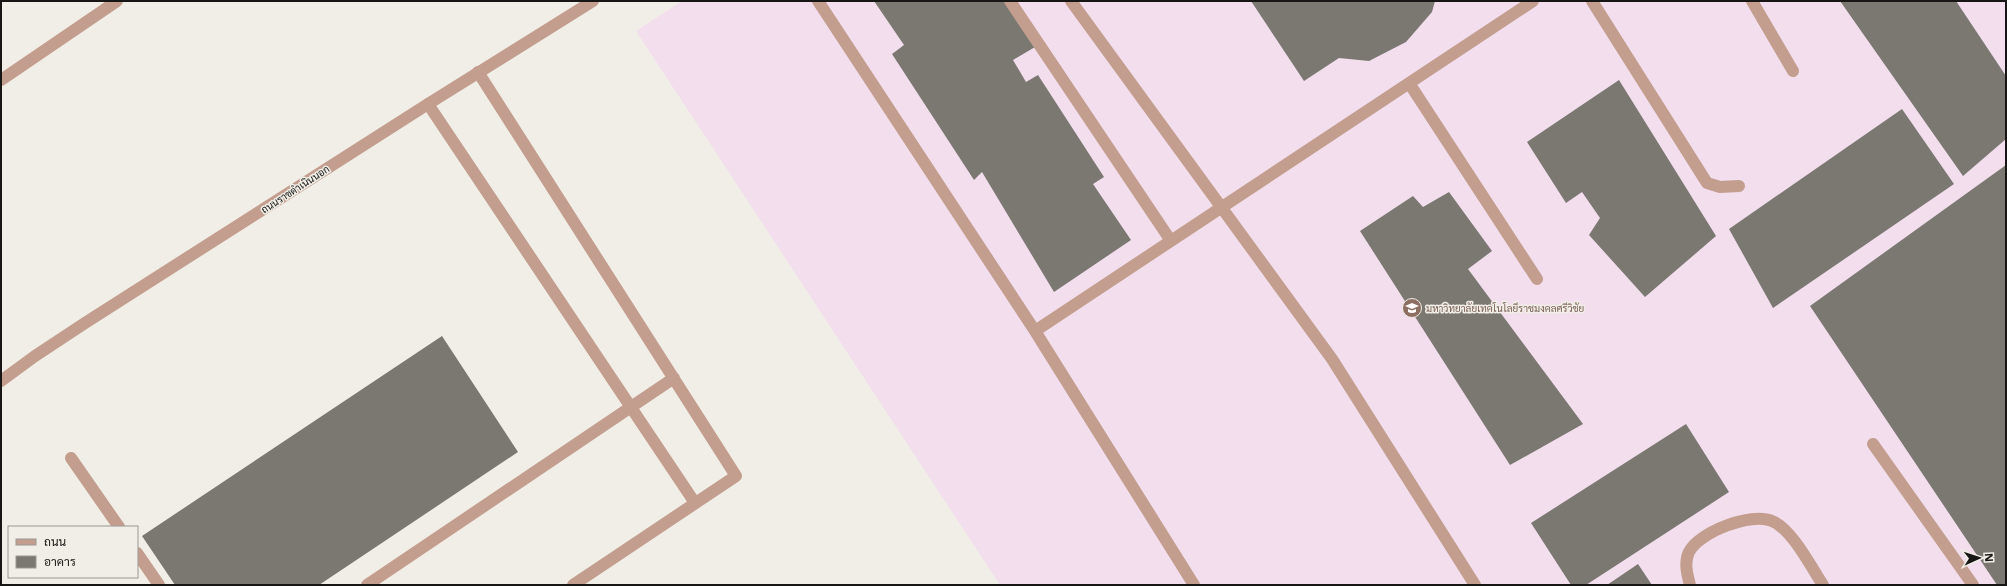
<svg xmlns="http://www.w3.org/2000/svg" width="2007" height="586" font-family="'Open Sans',Sarabun,sans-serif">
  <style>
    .education { fill: #f2deed }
    .building { fill: #7b7872 }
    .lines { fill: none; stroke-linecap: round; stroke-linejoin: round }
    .service { stroke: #c39e8e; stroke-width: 12 }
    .minor { stroke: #c39e8e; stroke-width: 12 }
    .tertiary { stroke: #c39e8e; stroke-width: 12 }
    .labels { text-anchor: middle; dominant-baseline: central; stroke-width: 3; stroke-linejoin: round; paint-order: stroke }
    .street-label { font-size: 10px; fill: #171614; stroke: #f1eee7 }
    .education-label { font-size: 10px; fill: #785e54; stroke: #f1eee7; text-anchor: start }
  </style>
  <rect width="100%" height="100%" fill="#f1eee7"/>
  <!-- education -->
  <path class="education" d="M682,1H2006V585H1000L636,31Z"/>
  <!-- building -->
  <path class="building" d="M874,1H1004L1035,47L1013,60L1026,82L1038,75L1104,177L1093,184L1131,240L1054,292L982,172L974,180L892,54L904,45Z
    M1251,1H1435L1432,12L1406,42L1369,61L1339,58L1304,81Z
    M1840,1H1956L2006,76V139L1963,176Z
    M1619,80L1716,236L1645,297L1589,235L1600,218L1582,192L1566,203L1527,142Z
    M1902,109L1954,184L1773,308L1729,229Z
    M2006,165V585H1997L1810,306Z
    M1449,192L1492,251L1468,269L1583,424L1510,465L1360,231L1413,196L1423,207Z
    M442,336L518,452L319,585H175L142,536Z
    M1686,424L1729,492L1586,585H1571L1531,523Z
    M1638,564L1652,585H1607Z"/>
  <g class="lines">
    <!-- service -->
    <path class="service" d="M818,1L1035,331L1194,585
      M1010,1L1171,241
      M1071,1L1332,359L1475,585
      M1592,1L1707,183L1720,187L1739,186
      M1752,1L1793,71
      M1409,83L1537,279
      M1035,331L1533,1
      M1873,444L1973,585
      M1690,585C1687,574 1684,562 1689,552C1699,532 1751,512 1772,521C1792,529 1811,567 1823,585"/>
    <!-- minor -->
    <path class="minor" d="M478,72L736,476L573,585
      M1,80L117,1
      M428,104L695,503
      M71,458L119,527
      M137,553L159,585
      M367,585L674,378"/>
    <!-- tertiary -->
    <path class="tertiary" d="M1,381L35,356L85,323L428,104L593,1"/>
  </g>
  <!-- icons -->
  <defs>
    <g id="university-disc" transform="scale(1)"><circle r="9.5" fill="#8d6e63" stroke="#f1eee7"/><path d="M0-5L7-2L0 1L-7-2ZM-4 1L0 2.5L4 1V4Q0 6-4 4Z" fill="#fff"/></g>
  </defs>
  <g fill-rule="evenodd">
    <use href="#university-disc" x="1412" y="308"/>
  </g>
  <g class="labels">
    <!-- street labels -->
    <g class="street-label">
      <text transform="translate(295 189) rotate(-33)">ถนนราชดำเนินนอก</text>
    </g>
    <!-- education labels -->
    <g class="education-label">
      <text x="1426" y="308">มหาวิทยาลัยเทคโนโลยีราชมงคลศรีวิชัย</text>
    </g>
  </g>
  <!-- border -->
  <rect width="2007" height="586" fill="none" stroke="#171614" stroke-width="4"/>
  <!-- legend -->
  <rect x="8" y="526" width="130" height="52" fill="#f1eee7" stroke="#9a9893"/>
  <rect x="16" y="539" width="20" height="6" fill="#c39e8e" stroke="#9a9893"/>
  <text x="44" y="546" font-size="12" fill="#171614">ถนน</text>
  <rect x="16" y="556" width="20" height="12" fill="#7b7872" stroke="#9a9893"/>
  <text x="44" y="566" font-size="12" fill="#171614">อาคาร</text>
  <!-- north arrow -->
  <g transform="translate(1979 558) rotate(87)" stroke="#f1eee7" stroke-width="3" paint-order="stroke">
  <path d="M0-3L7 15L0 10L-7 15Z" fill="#171614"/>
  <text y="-6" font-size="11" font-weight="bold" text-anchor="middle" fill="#171614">N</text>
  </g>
</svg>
